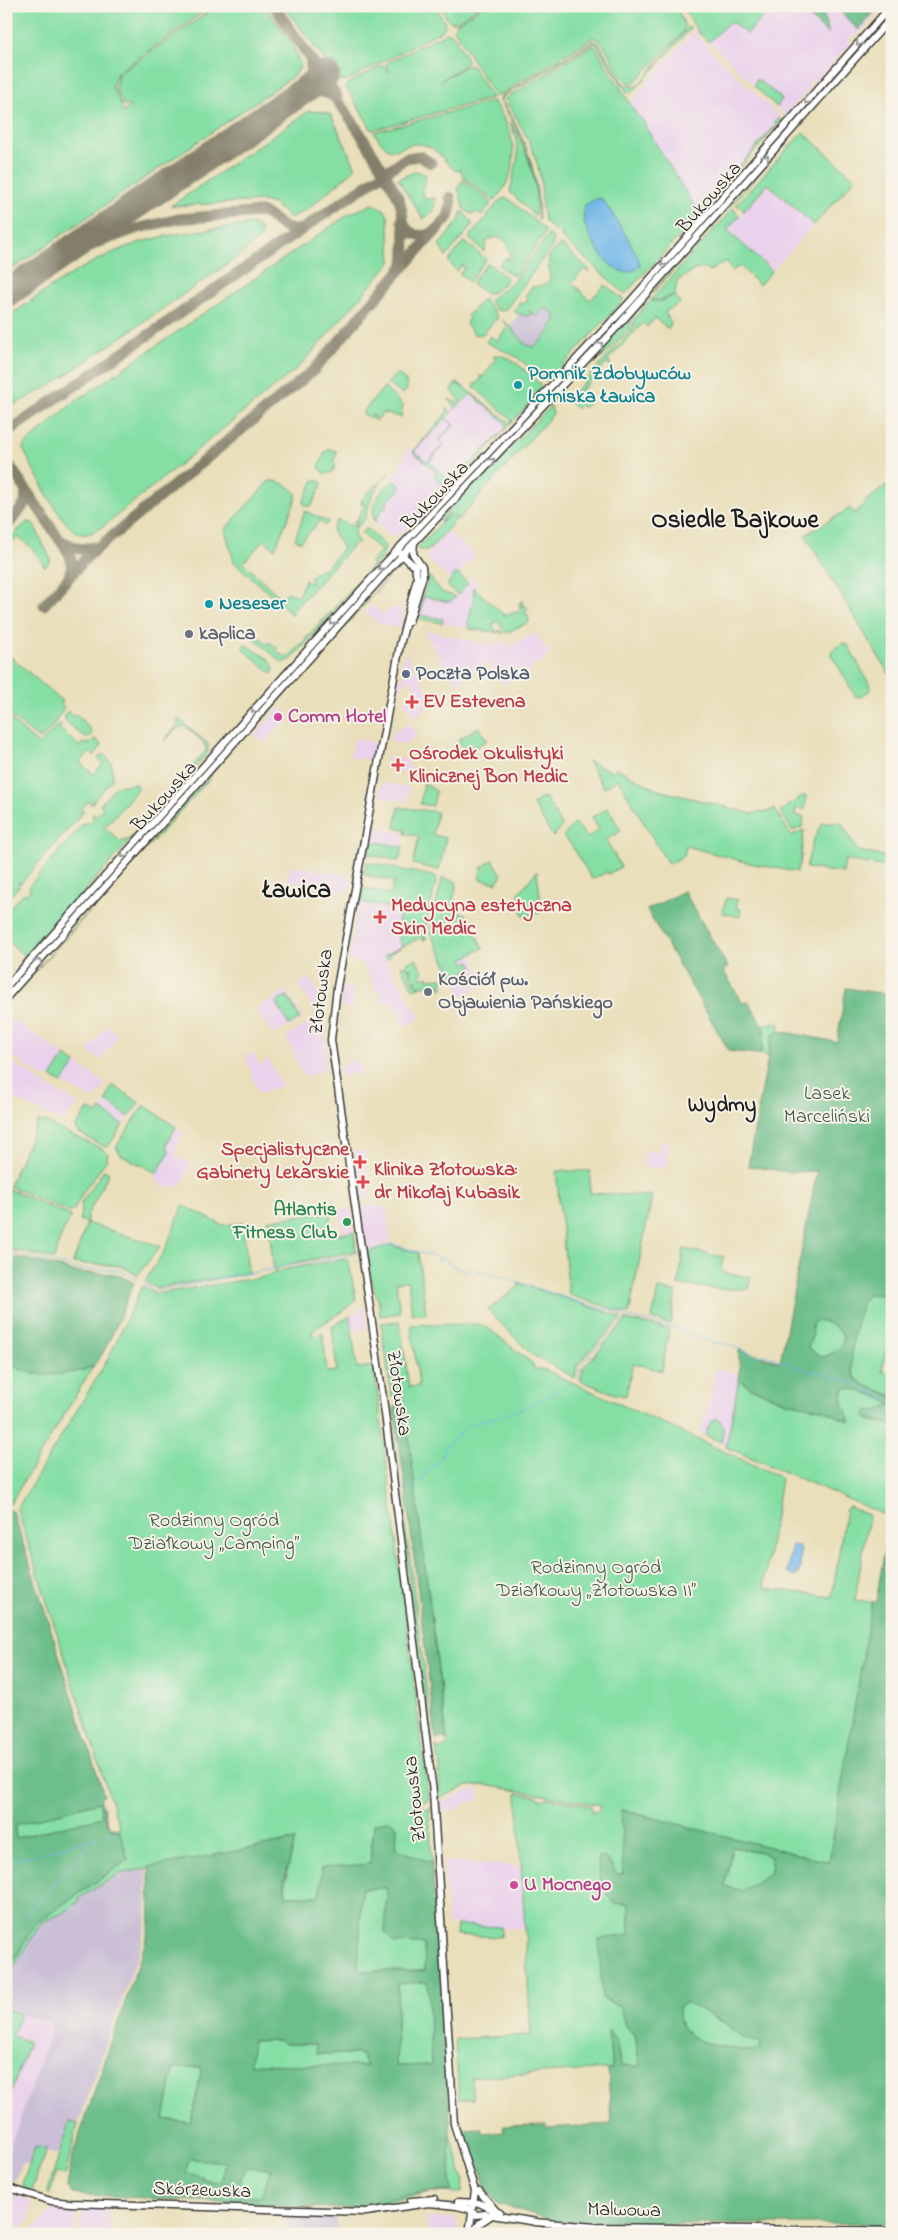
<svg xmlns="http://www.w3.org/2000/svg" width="898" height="2240" font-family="'Indie Flower',sans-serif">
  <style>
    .built { fill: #ead1ec }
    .industrial { fill: #cabfd6 }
    .green { fill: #85dfa5; stroke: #507e60 }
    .forest { fill: #6cbe8a; stroke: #446d53; fill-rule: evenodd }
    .water { fill: #72b8e9; stroke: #476a82 }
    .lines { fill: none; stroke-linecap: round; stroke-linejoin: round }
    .stream { stroke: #72b8e9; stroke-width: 1 }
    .taxiway { stroke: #827e6b; stroke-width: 11 }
    .runway { stroke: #827e6b; stroke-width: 28 }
    .secondary-casing { stroke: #3b3934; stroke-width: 9 }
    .secondary { stroke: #fff; stroke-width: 6 }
    .oneway { stroke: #999 }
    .culture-dot { fill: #0f9aa8; stroke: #f7f3e8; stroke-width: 2 }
    .worship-dot { fill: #6b7280; stroke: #f7f3e8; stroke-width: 2 }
    .service-dot { fill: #5c6f8a; stroke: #f7f3e8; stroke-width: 2 }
    .health-dot { fill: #e0444e; stroke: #f7f3e8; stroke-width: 2 }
    .hotel-dot { fill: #d1479c; stroke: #f7f3e8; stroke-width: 2 }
    .leisure-dot { fill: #2e9e5b; stroke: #f7f3e8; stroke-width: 2 }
    .labels { text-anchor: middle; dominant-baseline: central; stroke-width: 4; stroke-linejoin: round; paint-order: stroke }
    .street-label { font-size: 20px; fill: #1c1c1c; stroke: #f7f3e8 }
    .culture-label { font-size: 20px; font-weight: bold; fill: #0d838f; stroke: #f7f3e8; text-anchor: start }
    .worship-label { font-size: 20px; font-weight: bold; fill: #5b616d; stroke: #f7f3e8; text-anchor: start }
    .service-label { font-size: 20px; font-weight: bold; fill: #4e5e75; stroke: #f7f3e8; text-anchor: start }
    .health-label { font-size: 20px; font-weight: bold; fill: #be3a42; stroke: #f7f3e8; text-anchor: start }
    .hotel-label { font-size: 20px; font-weight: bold; fill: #b23c85; stroke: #f7f3e8; text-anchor: start }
    .park-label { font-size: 20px; fill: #3c5645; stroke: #f7f3e8 }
    .leisure-label { font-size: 20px; font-weight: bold; fill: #27864d; stroke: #f7f3e8; text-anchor: end }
    .neighbourhood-label { font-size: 21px; font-weight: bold; fill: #1c1c1c; stroke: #f7f3e8 }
    .district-label { font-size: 25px; font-weight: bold; fill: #1c1c1c; stroke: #f7f3e8 }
  </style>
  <rect width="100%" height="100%" fill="#f7f3e8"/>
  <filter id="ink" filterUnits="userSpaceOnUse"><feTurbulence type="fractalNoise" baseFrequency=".02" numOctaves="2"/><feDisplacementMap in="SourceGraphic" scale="10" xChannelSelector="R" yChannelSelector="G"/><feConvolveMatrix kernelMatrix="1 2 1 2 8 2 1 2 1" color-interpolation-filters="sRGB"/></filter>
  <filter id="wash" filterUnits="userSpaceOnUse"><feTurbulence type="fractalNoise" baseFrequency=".0096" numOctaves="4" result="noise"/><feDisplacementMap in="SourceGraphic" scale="20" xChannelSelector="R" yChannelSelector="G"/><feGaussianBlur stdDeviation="1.12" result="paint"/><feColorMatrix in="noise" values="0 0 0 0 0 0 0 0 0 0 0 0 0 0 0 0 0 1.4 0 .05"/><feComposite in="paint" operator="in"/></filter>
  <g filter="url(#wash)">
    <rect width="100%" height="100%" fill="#e9dfba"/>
    <!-- built -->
    <path class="built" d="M767,6H883L856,37L853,34L847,40L850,44L815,82L812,80L807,84L810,88L785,116L722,54L699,33L696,36L782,119L697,214L629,103L696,28L698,33Z
      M768,184L814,225L772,271L727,230L741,214L744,213L743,212Z
      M467,394H471L506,422V428L457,479L453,477L449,481L452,484L403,533L392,536L374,522L373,513L376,501L394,477L409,446L414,451Z
      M447,531L475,555L452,581L425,557Z
      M473,577L478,582L473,587L477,590L469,628L419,618V604L424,590L456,597Z
      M372,604L384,615L390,607L404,610L400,628L379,624L365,612Z
      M423,630L488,644L507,642L510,647L529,635H537L550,655L530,668L532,671L520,679L518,676L504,685L488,663L456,684Z
      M405,652L434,701L432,706L428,704L423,708L424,711L415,716L409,706L406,707L403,701L417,692L409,678L397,692L400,678H404L406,670L401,669Z
      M280,707L290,715L264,743L254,735Z
      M410,723L418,736L405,744L390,741L391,734Z
      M354,738L378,743L375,761L350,757Z
      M387,756L408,760L412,774L386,769Z
      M382,783L409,788L406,801L379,796Z
      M373,827L405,834L403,847L371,841Z
      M292,865L352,877L349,892L285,880Z
      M359,901L401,910L396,933L402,946L384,956L420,1018L405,1026L390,1000L384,1003L362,963L348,960Z
      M434,942L483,948L472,955L486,983L462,996Z
      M309,977L325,1005L324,1008L316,1013L298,984Z
      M343,984L348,988L355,990L351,1010L340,1005Z
      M286,991L303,1019L275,1034L271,1033L256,1009Z
      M321,1017L326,1020L322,1022V1025L326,1026L325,1069L304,1077L286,1036Z
      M13,1019L65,1056L51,1077H42L6,1052V1028Z
      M107,1025L118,1036L101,1060L88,1051Z
      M253,1052L259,1065L269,1060L282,1085L259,1094L245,1057Z
      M6,1057L45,1085L78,1103L64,1122L6,1096Z
      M355,1058L364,1072L340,1076L339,1069Z
      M76,1063L106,1084L95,1099H92L62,1083Z
      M106,1101L129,1117L123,1125L101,1109Z
      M145,1106L183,1132L174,1154L190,1164L186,1177L180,1185L167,1188L153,1180L157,1173L121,1155Z
      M660,1141L668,1142L667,1168L644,1167L645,1151L660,1152Z
      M354,1150L365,1151L371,1200L359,1196Z
      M372,1205L386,1208L391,1242L367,1249L361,1209L363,1206Z
      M348,1208L352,1211L354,1232L343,1233L340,1209Z
      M364,1307L368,1329L352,1331L350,1316Z
      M716,1369L741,1374L726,1445L699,1433L707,1412Z
      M478,1789L480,1800L461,1804V1809L441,1812L439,1803L469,1790Z
      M444,1861L521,1866L525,1929L448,1924Z
      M20,2014L54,2023L6,2159V2107L29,2042L13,2036Z
      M6,2193L32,2201L29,2220L20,2230L6,2226Z
      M55,2207L77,2210L74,2234H30Z
      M83,2208H110L109,2234H79Z
      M427,2218H453L457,2221V2234H428Z"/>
    <!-- industrial -->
    <path class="industrial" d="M532,298L545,305L563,321L535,358L504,334Z
      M147,1868L146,1922L140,1949L78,2124L69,2122L58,2155L46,2152L32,2191L25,2189L23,2183L29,2165L22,2163L16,2180L10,2183L6,2182V2159L54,2023L6,2010V1980L41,1923L65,1912L79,1898L119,1874Z
      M319,2214L336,2215L338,2234H288L287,2218L309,2217V2220L317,2218Z"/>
    <!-- green -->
    <path class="green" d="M6,6H212L117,73L112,87L123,108L121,111L122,113L130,107L129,105L125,107L115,89L118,74L217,6H264L291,42L301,66L295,75L6,273Z
      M284,6H435L444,21L445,27L441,31L348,80L340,81Z
      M440,6H480L458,21L452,22L447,19Z
      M483,6H676L685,26L683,32L634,83L630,84C615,77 608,38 593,38L495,97L454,29L456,24Z
      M682,6H772L747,34L733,23H728L709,42L699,33Z
      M689,26L691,28L635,90L631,93L627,92L595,42L502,97L501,99C528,144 537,168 539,220L538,219C538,171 526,141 500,101L501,96L593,41L599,43L622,82L627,86L634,87L640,83Z
      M448,32L453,35L467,59V63L440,81L468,65L472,66L492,98L372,130L346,87L347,84L380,66H384L388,72L389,71L386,65L388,62Z
      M594,45L637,115L647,124L645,126L698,212L720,187L717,183L721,186L776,125L775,121L779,118L781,121L698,216L625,294L561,237V230L555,231L545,222C540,208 543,191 540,176C535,147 520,124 505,99Z
      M757,79L782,99L777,107L754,86Z
      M493,101C517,134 523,170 494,201L465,179L460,169L456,171C445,164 440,150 427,146C398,136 397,169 374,132Z
      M309,111L324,112L331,115L355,166L354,170L308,209L290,218L274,204L263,201L171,206Z
      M510,122C527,148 540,184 535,216L510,192L518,155L516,138Z
      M785,130L786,132L595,347L603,335Z
      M803,132L855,179L814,225L768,184L743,212L744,209L736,205Z
      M777,154L766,163L767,165L634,314L629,329L602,358L597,355L589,364L765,164Z
      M416,171L426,175L424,187L421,189L425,199L435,198L434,211L423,219L398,179Z
      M463,180L492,203L481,216L477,212L471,214L464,209L458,188Z
      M505,198L510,200L544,229L545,233L516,274L512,275L498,265L506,257L507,261L510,255L507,242C501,237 495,236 487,240L484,252L469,238L500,200Z
      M373,204L385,210L388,217L391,262L300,366L109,522C101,527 91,536 81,534C62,531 33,467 23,449L24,445L73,403L349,214Z
      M733,208L739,216L727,230L772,271L759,285L740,266L732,271L726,261L710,271C699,264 687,275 677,281L675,294L662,300H651Z
      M462,211L472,222V225L446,257L439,245L459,221Z
      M252,224L260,229L261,236L239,256L53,384L6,409V318C47,290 87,260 135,244C172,232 213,230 252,224Z
      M549,234L554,240L552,246L506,309L502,311L497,310L490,302V299L513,282Z
      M464,241L486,259L469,282L460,274L465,267L462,265L457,271L448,262Z
      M559,245L563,246L589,269L588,272L584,269L572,283L590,300L605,285L624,300L551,378L545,380L517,357L486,342L490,336L497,341L508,326L502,320L513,329L514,334L516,333L526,345L533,347C541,344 558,322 555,314L545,308L536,316L529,310L531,314L528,316L518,314L513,311L520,302L523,305L528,299L525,296L532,287C560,284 546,274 549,256Z
      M488,263L506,277L507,281L493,292L486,294L471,283Z
      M675,295L680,303L665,312L671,323L668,329L655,318L647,327L643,323L608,360L611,365L606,363L580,392L588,404L584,408L581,405L577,409L566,399L572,395L631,331L636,317L650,301H662Z
      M482,300H485L498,318L494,321L483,334L475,335L466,324L469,318L467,316Z
      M496,355C510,354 529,374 540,384V392L463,475L439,497L436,494L446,483L444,481L442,484L436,479L435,471L413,452L448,411L446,408L452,412L446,418L454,425L440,439L441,442L438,440L453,425L446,418L414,451L427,462L444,444L429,462L449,481L453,477L456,478L506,428V423L471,394L455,409L453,408L455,405L448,399L457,403L460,400L451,391L456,383L464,388L457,382L510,423L512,420L474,387L475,383L477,384L481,379L480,375L483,377L496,359L493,357Z
      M397,373L406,381L407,390L403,394L387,384Z
      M384,387L403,406L401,417L383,413L378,419L371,414L376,421L362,413Z
      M551,406L553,414L458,520L450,512L440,523L443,516Z
      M330,449L337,452L333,463L336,465L332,472L326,474L322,472L319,466L325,452Z
      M388,473L372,495L365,519L355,528L354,536L358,541V544L355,543L292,612L294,614H289L290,612L234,562L226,533L227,527L269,481C277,480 291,486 296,493V499L275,549L264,540L243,563L281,598L288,592L298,596L305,580L311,584L310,577L316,571L326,568L343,548L332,530L337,520L355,527V520V524L365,504H360C365,491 379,486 388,473Z
      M314,480L320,481L322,484L312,505L306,507L303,502Z
      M394,481L400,485L401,489L398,487L396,489L398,491L386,502L388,504L377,516L375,522C368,508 381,488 394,481Z
      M892,482V679L805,535L850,508L854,514L867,500Z
      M305,511L329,522L325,526L320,521L301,542L295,539Z
      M450,514L456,520L429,550H418L419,546Z
      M27,522L33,523L51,560L45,567L32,548L18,537L14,541L10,538Z
      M366,529L369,530L385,546L383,556L291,660L282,663L252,636L253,632L267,644L269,642L278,648L276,650L284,657L287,655L289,657L373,565L371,562L381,551L361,533Z
      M394,571L261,722H258L248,731Z
      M455,574H458L468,583L458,595L449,588L448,583Z
      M429,576L442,592L456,597L450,602L422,596L424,597L420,615L443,619L442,623L420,619L417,615Z
      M473,587L504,615L521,611L519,604L522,600V606L525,605L528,610L524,613L528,615L529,622L506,633L498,621L492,625L497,632L500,630L504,633L470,629L468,624L474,596Z
      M843,643L848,645L871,687V690L859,697H856L831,654L832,650Z
      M244,644L269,659L274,669L272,674L243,649Z
      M6,653L63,702L61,704L64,708L52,727L40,740L6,712Z
      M68,711L73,716L76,714L92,731L91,736L84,737L66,721L64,716Z
      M6,715L39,745L59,724L62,725L59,728L79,746L82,743L88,744L95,739L102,745L94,756L90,752L80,763L93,774L103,764L98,758L103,754L111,762L113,778L91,804L88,801L81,809L84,813L81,812L80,816L22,882L18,883L20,885L6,901Z
      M179,719L208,744V753L26,957L6,940V912L22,894H26L30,890L29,886L84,823H89L93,819V813L96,816L103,808L100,805L116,786L135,784L139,787L108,824L103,826L120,841L128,840L160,807L206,750L204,743L185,726L175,730L165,741L164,740L177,726Z
      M478,727L487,740L466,753L458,740Z
      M213,760L215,761L37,959L33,961Z
      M588,761L612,772L616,768L658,790L753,814C759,810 768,813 775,809L791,836L804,830L800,865H798L797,872L749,863L686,846L684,856L668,864L618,779L604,788Z
      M219,765L211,774V777L6,1004Z
      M424,783L436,791L433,806L420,804Z
      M803,796H806L805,809L796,808L795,815L804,817L802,827L792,831L780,811Z
      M545,797L562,826L553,837L533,804Z
      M399,807L437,812L433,835L446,838L439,870L413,864L419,836L405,834L406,829L395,828Z
      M608,808L621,831L606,840L621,867L608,874L607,872L592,879L570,843L563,837L574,823L581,829L586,838L599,830L592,817Z
      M822,823H841L858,851L892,858V868L845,860L843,873L806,868L813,841Z
      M371,841L403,847L399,861L368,854Z
      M493,860L502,875L496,883L479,879L482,867Z
      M367,862L437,877L424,934L427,939L423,936L425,940L423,941L421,937L389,954L390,957L386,959L384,956L402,946L396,933L401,910L359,901L362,888L391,894L394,881L364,875Z
      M537,871L542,912L523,916L519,893Z
      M442,878L457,882L451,911L466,914L483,948L463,959L465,963L470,961L473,966L454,978L430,933Z
      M726,898L738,900L736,908L741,909L740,917L722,913Z
      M416,959L424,973L420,975L421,978L428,976V979L443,978L445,981L440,984L444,987L440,989L439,984L433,983L413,989L401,966L406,965L411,974L409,976L418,987L421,984L418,986L415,982L418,980L415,981L409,970L412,968L409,969L406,963Z
      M288,996L300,1019L289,1025L276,1002Z
      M773,1022L780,1024L779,1031L772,1036L768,1056L758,1054L765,1032L763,1024L772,1025Z
      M65,1056L76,1063L62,1083L51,1077Z
      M112,1085L139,1102L129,1117L106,1101Z
      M144,1105L176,1127L167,1144L169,1153L157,1173L121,1155L116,1147Z
      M88,1109L97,1114L101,1109L123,1125L107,1148L79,1133L76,1127Z
      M38,1121L45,1122L104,1150L108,1154L106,1161L84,1191L73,1211L69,1212L9,1186Z
      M104,1170L109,1173L87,1216V1223L160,1246L138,1275L121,1266L73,1263L87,1223L80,1220L82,1201Z
      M556,1171H590V1193L652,1196L629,1314L569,1295Z
      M6,1188L71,1216L61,1236L54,1259L6,1248Z
      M183,1205L222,1225L243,1223L248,1273L156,1288L145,1281L166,1248Z
      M329,1212L332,1235L354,1232L356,1251L289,1264L274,1270L268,1220Z
      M389,1245L418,1253L426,1314H412L408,1281L396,1282L400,1313L380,1316L379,1302L371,1279L366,1246L368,1252Z
      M684,1249L724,1257L721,1272L751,1277L748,1289H718L678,1285Z
      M346,1259L349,1263L356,1300L347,1308L312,1331L315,1338L323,1333L327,1372L337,1371L332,1327L350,1316L357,1368L374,1366L429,1800L421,1802L422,1808H429L432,1863L396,1849L397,1826L374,1824L370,1864L321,1896H286C283,1876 292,1860 294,1840L119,1874L79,1898L80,1901L65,1912L41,1923L6,1980V1973L36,1923L128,1860L106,1821L104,1807L107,1821L112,1828L120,1829L17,1509L108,1359L142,1286L156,1294L263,1277L287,1269Z
      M518,1283L622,1317L577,1365L575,1378L531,1354L488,1310L519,1286Z
      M658,1289L676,1292L670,1324L652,1319Z
      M868,1294L885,1295L892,1305V1349L886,1351L882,1371L892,1374V1396C881,1390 866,1388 857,1379C844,1368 857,1306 868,1294Z
      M626,1320L669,1329L662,1371L633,1363L626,1396L615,1394L581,1381L583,1368Z
      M817,1320C846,1326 855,1346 823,1357L808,1348L812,1324Z
      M400,1321L409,1387L419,1386L411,1325L479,1324L489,1329L533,1364L534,1369H543L778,1476L781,1479L764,1584L766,1588L832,1597L846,1509L849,1507L869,1515L855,1600L872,1602L829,1862L622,1810L623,1874H617L607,1859L598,1857L615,1904L629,1903V1935L606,2001L620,2006L625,2026L635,2035L640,2067H620L617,2042L608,2031L612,2069L471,2077L473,2099H459L455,2039L531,2035L517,1793L539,1797L541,1800L548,1798L591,1806L592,1812L599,1811L600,1805L485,1785L468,1786L439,1798L440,1766L436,1745L439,1750L448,1745L403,1394L392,1397L381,1323Z
      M6,1363C15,1365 23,1371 32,1373C53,1379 74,1371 94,1365L10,1504L6,1503Z
      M739,1379L751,1388L786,1402L821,1409L850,1422L843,1404V1389C852,1385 879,1398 889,1402L890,1405L877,1411H867L868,1420L892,1425V1518L726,1447Z
      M390,1405L433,1742L429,1740L387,1408Z
      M717,1418L724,1426L721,1442L705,1435L711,1421Z
      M99,1802L102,1817L16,1838L14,1825Z
      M732,1847L761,1852L772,1858L771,1872L742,1891L725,1886Z
      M387,1888L385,1934L394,1943L424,1944L425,1971L358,1972L362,1889Z
      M457,1925L501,1927V1937L456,1935Z
      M429,1982L431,2065L396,2066L398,1983Z
      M686,2002L760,2042L761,2047C753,2054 740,2050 731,2048C708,2045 673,2038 680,2006Z
      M6,2010L20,2014L13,2036L29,2042L6,2107Z
      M280,2040L284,2044H316L317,2054H360L367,2066L250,2064L253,2041Z
      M174,2067H202L191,2123L164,2119Z
      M69,2122L78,2124L65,2175L56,2173L50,2194H47Z
      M451,2134L463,2180L462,2193L431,2192L384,2204L347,2209L355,2206L384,2203L391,2199L431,2191L449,2147Z
      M35,2147L46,2149L32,2191L25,2189L23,2183Z
      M191,2159L225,2161L222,2180L216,2183L186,2173L188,2162Z
      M247,2167L271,2169L261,2196L237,2195L241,2177Z"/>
    <!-- forest -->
    <path class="forest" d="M798,6H825L822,13L827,22L828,34Z
      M839,6H879L858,30L840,11Z
      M684,891L726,964L728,967L723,970L743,1004L748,1001L764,1028L762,1051L758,1054L729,1051L647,910Z
      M846,988L892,995L886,996C885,1002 890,1017 892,1024V1305L885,1295L868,1294L865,1298C857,1313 844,1368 857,1380C866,1388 881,1390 892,1396V1425L865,1418L867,1411H877L890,1405L889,1402C879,1398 852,1385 843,1389L841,1397L850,1422L821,1409L786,1402L751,1388L739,1379C741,1370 738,1360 739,1350L780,1362L817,1171L789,1172L748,1166L772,1036L779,1031L837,1042ZM817,1320C846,1326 855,1346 823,1357L808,1348L813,1334L812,1324Z
      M17,1257L66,1269L72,1272L116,1274L134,1283C126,1300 105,1358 93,1366C76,1375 53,1375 35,1374C25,1373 16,1366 6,1363V1271Z
      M396,1406H405L447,1741L445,1738L436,1739L405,1484L394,1409Z
      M6,1508L13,1512L104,1795L100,1797L106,1821L111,1829L120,1831L128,1860L36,1923L6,1973ZM99,1802L102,1817L16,1838L15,1825Z
      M889,1523L892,1525V2224H604L560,2222L498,2204L486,2188L476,2157L464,2139L461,2129L482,2128L483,2134L504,2132L503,2126L546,2125L547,2128L611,2124L608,2069H612L608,2030L617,2042L620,2066H640L635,2035L625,2026L620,2006L602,1998L599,1939L629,1935V1903L615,1904C601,1889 599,1876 598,1856L607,1859L617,1874H623L621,1810L829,1862L872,1602H876ZM732,1847L761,1852L772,1858L771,1872L742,1891L725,1886ZM686,2002L722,2021L743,2038L760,2042L761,2047C753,2054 740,2050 731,2048C708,2045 673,2038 680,2006Z
      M390,1820L397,1826L396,1849L432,1863L451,2134L449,2147L452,2191L421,2192L391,2199L384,2203L347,2209L72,2194L67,2187L72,2157L146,1941L150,1923L149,1867L295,1840L284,1881L286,1896H320L322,1867L370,1864L374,1824ZM387,1888L385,1934L394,1943L424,1944L425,1971H358L362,1889ZM428,1982L431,2065L396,2066L398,1984ZM280,2040L284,2044H316V2054H360L367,2066L250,2064L253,2041ZM174,2067H202L191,2123L164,2119ZM191,2159L225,2162L222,2180L216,2183L203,2180L202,2176L186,2173L188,2162ZM247,2167L271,2169L261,2196L237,2195L241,2177Z"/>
    <!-- water -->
    <path class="water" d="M598,198L602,199C609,209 641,256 640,265C618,291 589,240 584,221C583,215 584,210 585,205Z
      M792,1545L798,1546L801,1550L800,1569L797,1576L789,1574L787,1571Z"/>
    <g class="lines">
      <!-- stream -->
      <path class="stream" d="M6,1251L18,1254
        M369,1251L392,1244L432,1256
        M22,1255L70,1267
        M434,1256L445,1260L452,1266
        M437,1261L443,1259
        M302,1264L357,1254
        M453,1266L462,1270
        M73,1269L119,1270L138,1280
        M464,1270H471
        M475,1270L513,1280
        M515,1281L604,1310L611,1309L628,1317L667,1326
        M142,1282L155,1291L298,1264
        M668,1326L714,1343H725
        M727,1344L757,1356L765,1355L788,1363L796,1368L801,1367L810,1373L814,1371L847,1381L892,1401
        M593,1351L625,1317
        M579,1380L580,1366L591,1354
        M497,1417L525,1408L571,1384
        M466,1426L496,1417
        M441,1458L444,1449L463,1430
        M417,1482L423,1479L424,1475L440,1460
        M406,1492L415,1484
        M400,1497L401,1496
        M6,1863L117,1832
        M18,1924L98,1837"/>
      <!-- taxiway -->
      <path class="taxiway" d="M274,6L337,97
        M298,94C308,86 313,71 310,58
        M402,221C408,235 421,239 434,232
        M63,255L135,229L178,219L261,212C277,217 282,234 301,229
        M404,267L448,217L451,205L450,197
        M6,433L406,158L419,156L431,163
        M6,460L70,555L72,565L69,576
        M6,527L25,504L26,489
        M62,541L79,549L97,547
        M44,605L88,556L314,370L403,267C407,253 404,215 400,202C395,187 342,101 331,95C320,89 309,92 298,94"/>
      <!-- runway -->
      <path class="runway" d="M6,294L326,75"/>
    </g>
  </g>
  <g filter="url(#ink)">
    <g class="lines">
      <!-- secondary casing -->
      <g class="secondary-casing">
        <path id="secondary" d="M397,550L415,567L417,578L400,645L337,987L331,1040L383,1398L433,1792L454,2124L475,2191L469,2234
          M409,622L423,576L422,567L413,554L414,543
          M6,987L387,561L629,303L891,6
          M6,998L392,566L615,329L892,17
          M6,2187L51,2201L70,2203L366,2212L429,2203L457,2206L469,2209L476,2215L485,2214L537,2222
          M479,2191L496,2211
          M411,2201L434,2199
          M458,2202L479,2203L500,2213
          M534,2222L596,2227L892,2231
          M472,2234L480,2223L492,2215"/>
      </g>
      <!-- secondary -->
      <use href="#secondary" class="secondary"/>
    </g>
    <!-- one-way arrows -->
    <defs><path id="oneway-chevron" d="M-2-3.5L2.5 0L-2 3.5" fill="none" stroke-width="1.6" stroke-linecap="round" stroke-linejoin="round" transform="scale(1.25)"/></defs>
    <g class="oneway">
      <use href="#oneway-chevron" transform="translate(859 43) rotate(132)"/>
      <use href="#oneway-chevron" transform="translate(807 101) rotate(131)"/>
      <use href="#oneway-chevron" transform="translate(766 158) rotate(-49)"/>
      <use href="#oneway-chevron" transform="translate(664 263) rotate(131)"/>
      <use href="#oneway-chevron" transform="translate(600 345) rotate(-47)"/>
      <use href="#oneway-chevron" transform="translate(492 461) rotate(-46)"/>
      <use href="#oneway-chevron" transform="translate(381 567) rotate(132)"/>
      <use href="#oneway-chevron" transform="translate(333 622) rotate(132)"/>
      <use href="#oneway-chevron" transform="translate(254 710) rotate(132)"/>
      <use href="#oneway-chevron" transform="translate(124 855) rotate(132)"/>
      <use href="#oneway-chevron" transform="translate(39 962) rotate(-48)"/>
    </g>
  </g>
  <!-- markers -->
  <g class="culture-dot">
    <circle cx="518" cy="385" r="5"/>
    <circle cx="209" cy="604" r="5"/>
  </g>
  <g class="worship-dot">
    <circle cx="189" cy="634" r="5"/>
    <circle cx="428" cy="992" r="5"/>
  </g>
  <circle class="service-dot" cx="406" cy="674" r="5"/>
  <g class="health-dot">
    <path d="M409.5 694.5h5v5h5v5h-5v5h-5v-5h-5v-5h5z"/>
    <path d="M395.5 757.5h5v5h5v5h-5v5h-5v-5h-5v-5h5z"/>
    <path d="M377.5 909.5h5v5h5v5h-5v5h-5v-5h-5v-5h5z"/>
    <path d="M357.5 1154.5h5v5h5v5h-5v5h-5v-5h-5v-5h5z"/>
    <path d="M360.5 1174.5h5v5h5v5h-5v5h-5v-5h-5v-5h5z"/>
  </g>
  <g class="hotel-dot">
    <circle cx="278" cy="717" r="5"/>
    <circle cx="514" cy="1885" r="5"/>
  </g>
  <circle class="leisure-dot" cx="347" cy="1222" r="5"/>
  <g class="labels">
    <!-- street labels -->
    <g class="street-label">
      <text transform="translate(710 198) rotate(-49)">Bukowska</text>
      <text transform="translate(436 496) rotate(-46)">Bukowska</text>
      <text transform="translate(165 797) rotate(-48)">Bukowska</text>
      <text transform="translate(322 992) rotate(-83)">Złotowska</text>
      <text transform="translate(398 1393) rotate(82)">Złotowska</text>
      <text transform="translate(416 1799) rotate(-96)">Złotowska</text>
      <text transform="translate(202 2191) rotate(2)">Skórzewska</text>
      <text transform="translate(624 2211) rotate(1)">Malwowa</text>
    </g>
    <!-- culture labels -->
    <g class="culture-label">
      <text x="528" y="374">Pomnik Zdobywców<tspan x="528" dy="23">Lotniska Ławica</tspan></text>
      <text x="219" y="604">Neseser</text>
    </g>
    <!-- worship labels -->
    <g class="worship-label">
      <text x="199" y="634">kaplica</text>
      <text x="438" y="980">Kościół pw.<tspan x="438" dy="23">Objawienia Pańskiego</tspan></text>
    </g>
    <!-- service labels -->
    <g class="service-label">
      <text x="416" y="674">Poczta Polska</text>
    </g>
    <!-- health labels -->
    <g class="health-label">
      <text x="423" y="702">EV Estevena</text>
      <text x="409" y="754">Ośrodek Okulistyki<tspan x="409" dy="23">Klinicznej Bon Medic</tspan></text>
      <text x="391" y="906">Medycyna estetyczna<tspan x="391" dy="23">Skin Medic</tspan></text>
      <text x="349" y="1150" text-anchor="end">Specjalistyczne<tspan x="349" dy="23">Gabinety Lekarskie</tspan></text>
      <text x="374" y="1170">Klinika Złotowska:<tspan x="374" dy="23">dr Mikołaj Kubasik</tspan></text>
    </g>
    <!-- hotel labels -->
    <g class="hotel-label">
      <text x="288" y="717">Comm Hotel</text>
      <text x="524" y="1885">U Mocnego</text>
    </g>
    <!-- park labels -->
    <g class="park-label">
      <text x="827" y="1094">Lasek<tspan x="827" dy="23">Marceliński</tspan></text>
      <text x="214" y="1521">Rodzinny Ogród<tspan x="214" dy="23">Działkowy „Camping”</tspan></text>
      <text x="596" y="1568">Rodzinny Ogród<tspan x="596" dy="23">Działkowy „Złotowska II”</tspan></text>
    </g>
    <!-- leisure labels -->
    <g class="leisure-label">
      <text x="337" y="1210">Atlantis<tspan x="337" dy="23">Fitness Club</tspan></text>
    </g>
    <!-- neighbourhood labels -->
    <g class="neighbourhood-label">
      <text x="722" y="1106">Wydmy</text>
    </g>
    <!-- district labels -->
    <g class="district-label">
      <text x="735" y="521">Osiedle Bajkowe</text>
      <text x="297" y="891">Ławica</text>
    </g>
  </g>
  <!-- margin -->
  <rect width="898" height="2240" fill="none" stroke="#f7f3e8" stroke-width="25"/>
</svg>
